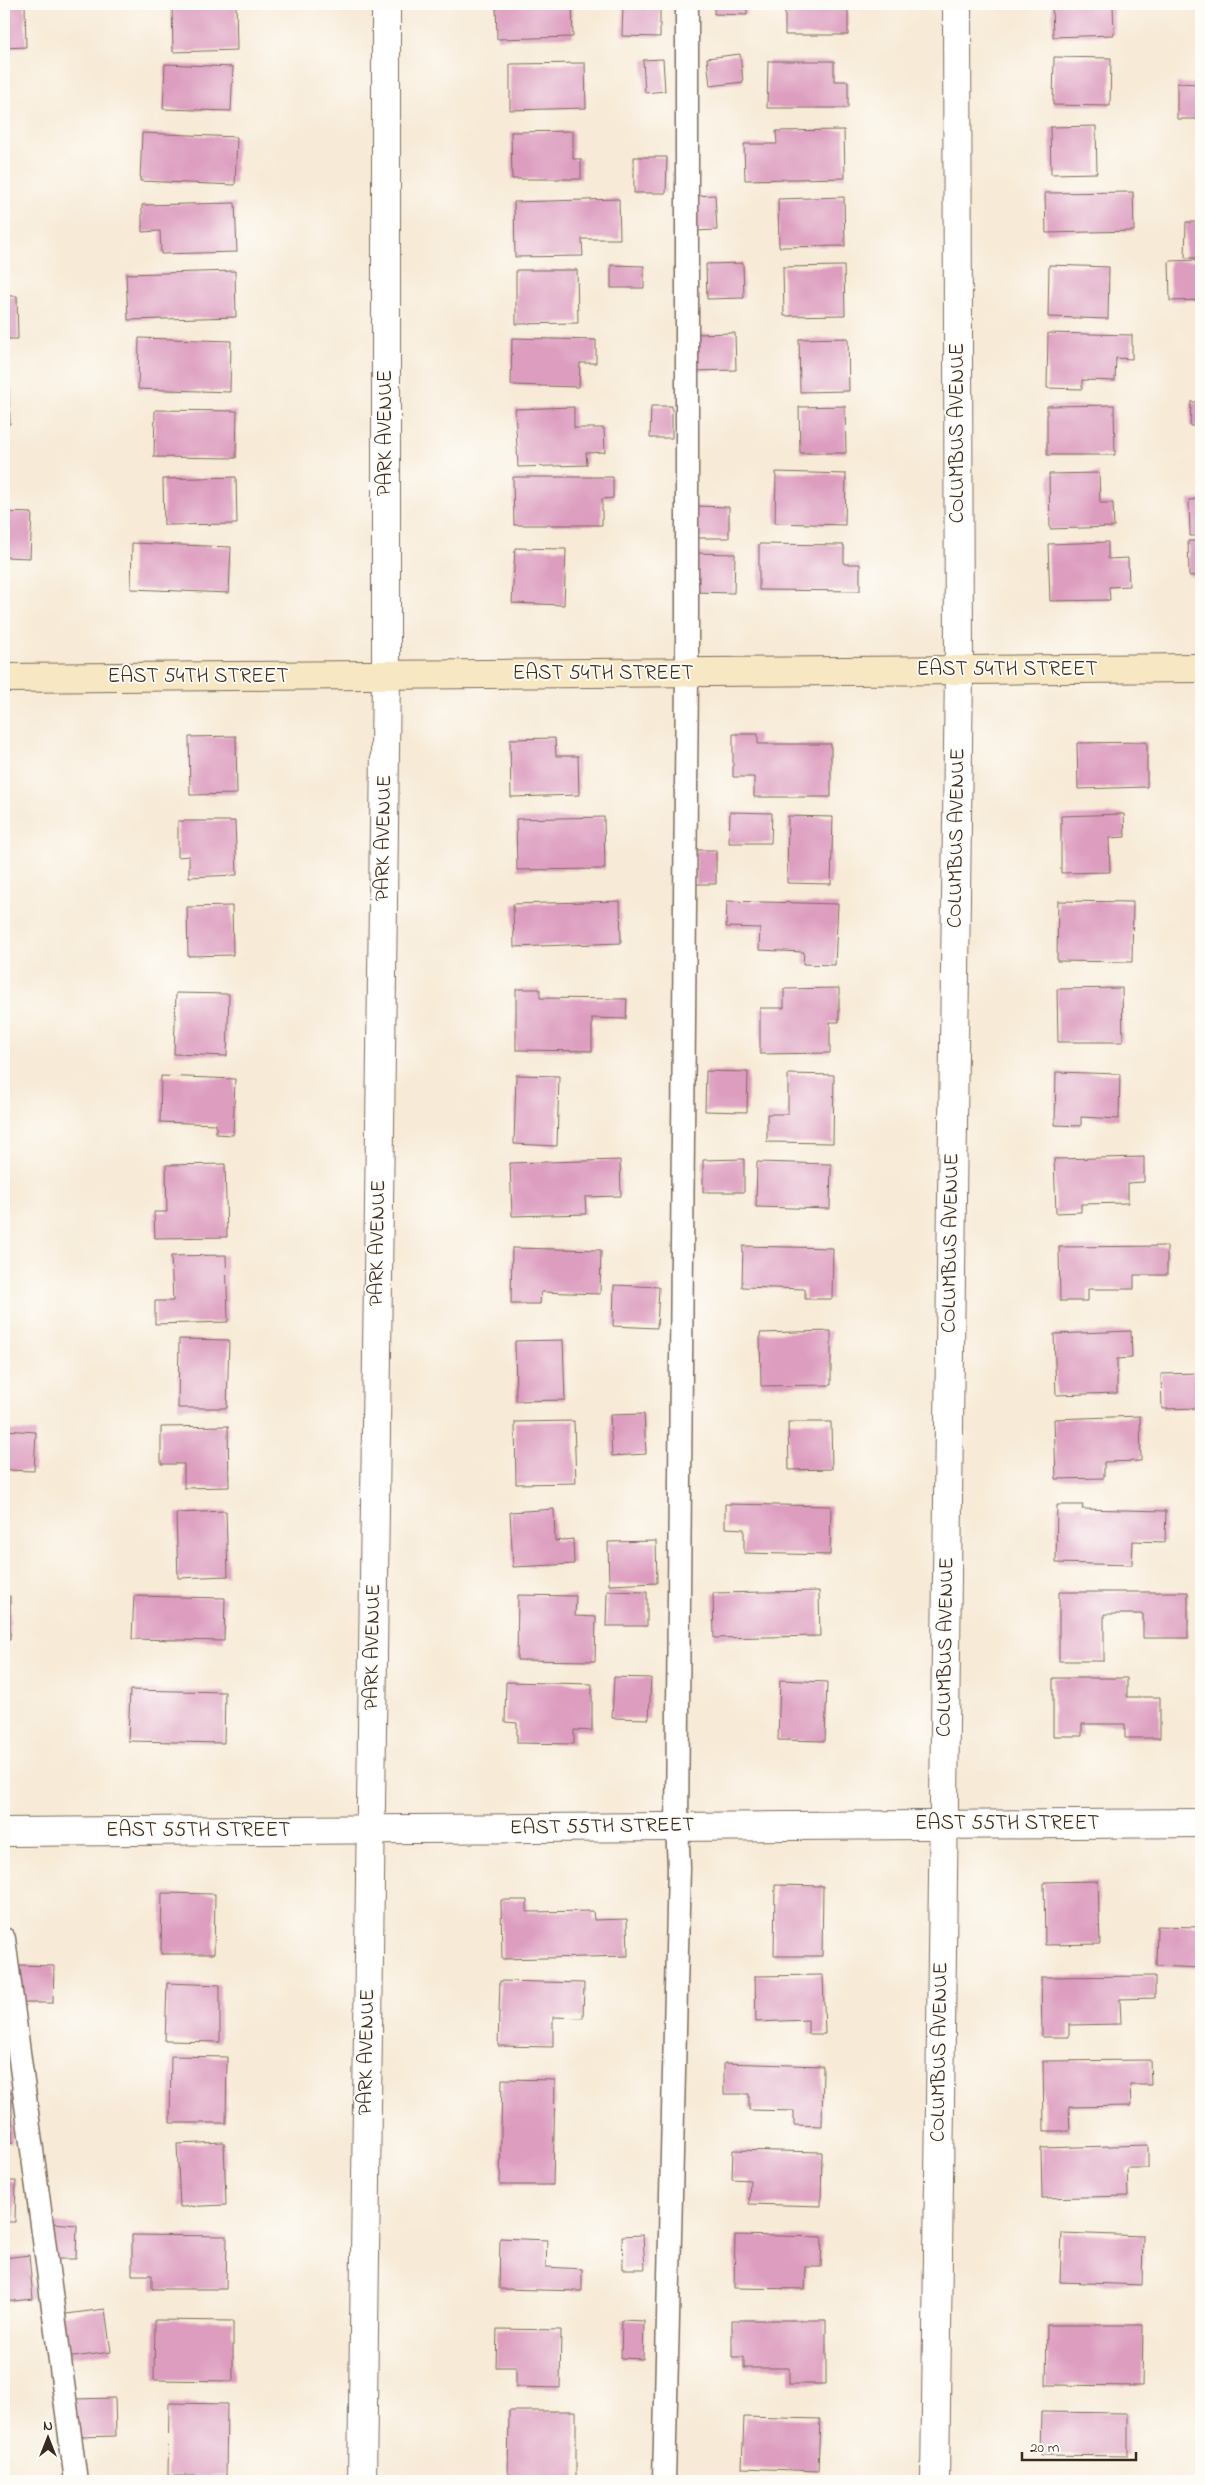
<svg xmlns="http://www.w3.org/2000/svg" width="1205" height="2485" font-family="'Indie Flower',sans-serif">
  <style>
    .building { fill: #dd9dbf }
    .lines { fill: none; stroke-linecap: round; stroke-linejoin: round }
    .lane-casing { stroke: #7d6d5e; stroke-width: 25 }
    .street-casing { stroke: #7d6d5e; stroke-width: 30 }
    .secondary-casing { stroke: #7d6d5e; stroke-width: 30 }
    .lane { stroke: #fff; stroke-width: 22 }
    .street { stroke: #fff; stroke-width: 28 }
    .secondary { stroke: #f7e8c3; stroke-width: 28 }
    .labels { text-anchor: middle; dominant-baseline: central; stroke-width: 4; stroke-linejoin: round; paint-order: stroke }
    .street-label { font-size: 21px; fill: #3b2a1e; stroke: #fdfcf7 }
  </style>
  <rect width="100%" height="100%" fill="#fdfcf7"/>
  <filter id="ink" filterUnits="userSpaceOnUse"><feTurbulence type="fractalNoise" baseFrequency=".02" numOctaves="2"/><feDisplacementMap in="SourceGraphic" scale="10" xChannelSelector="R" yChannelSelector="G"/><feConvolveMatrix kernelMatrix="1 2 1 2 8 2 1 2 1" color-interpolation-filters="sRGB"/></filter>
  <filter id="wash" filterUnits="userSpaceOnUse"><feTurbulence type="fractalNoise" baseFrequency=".0096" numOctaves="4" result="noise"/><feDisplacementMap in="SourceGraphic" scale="20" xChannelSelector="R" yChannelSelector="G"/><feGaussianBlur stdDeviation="1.12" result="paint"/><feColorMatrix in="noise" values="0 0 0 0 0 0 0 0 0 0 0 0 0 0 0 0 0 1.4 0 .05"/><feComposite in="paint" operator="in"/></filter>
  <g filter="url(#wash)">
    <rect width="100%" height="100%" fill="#f7ead6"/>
    <g id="blocks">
      <!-- building -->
      <path class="building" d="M4,4H25L26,47L4,48Z
        M172,4H236L237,50L173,52Z
        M496,4H572L573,37L497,39Z
        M623,4H660V37L622,36Z
        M714,4H747V15L714,14Z
        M785,4H848V35H785Z
        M1052,4H1113L1114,35L1053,37Z
        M740,54L743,82L710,86L707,58Z
        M1054,57L1111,58L1110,106L1053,105Z
        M663,59L665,91L645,93L643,60Z
        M768,61H834V81H848V108H767Z
        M585,63L586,108L510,110V64Z
        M165,64L233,67L231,111L163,109Z
        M1177,83L1201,84V119H1177Z
        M1096,126L1097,173L1051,174L1050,127Z
        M844,130L845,178L745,180L744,144H777L776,131Z
        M573,131V159H581V179H512L511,132Z
        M142,133L237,137L235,185L140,181Z
        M634,157H667L666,193H634Z
        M1133,192L1134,231L1046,233L1045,193Z
        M715,195L717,230L695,231L694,196Z
        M844,197L845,246L779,247L778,199Z
        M619,199L620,239H582L583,256L515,257L514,202Z
        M235,203L237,252L161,254L160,231L142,232V205Z
        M1186,222H1201V258H1185Z
        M1201,260V300L1170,301L1169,261Z
        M743,263L744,298L707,299L706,264Z
        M611,265L644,266V288H611Z
        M1049,265L1109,267L1108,319L1048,317Z
        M844,266L845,315L784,316L783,267Z
        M516,270H577L578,323L516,324Z
        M235,271L236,317L128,320L126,274Z
        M4,296H17L18,339H4Z
        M735,333L736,370L693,371V334Z
        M1048,333L1132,335V359L1116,358L1115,381L1082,380V389L1047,388Z
        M139,338L231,341L230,392L138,389Z
        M512,338L596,340V363H580L579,387L511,385Z
        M848,338L849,391L800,392L799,339Z
        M4,367H8L10,424L4,425Z
        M1191,402H1201V426H1190Z
        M1114,405L1115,455H1047V406Z
        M651,406H672V438H650Z
        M845,406L846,453H800L799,407Z
        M574,407V428H604L605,452L586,453L587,465L518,467L515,409Z
        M155,410L237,411L236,458L154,457Z
        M776,472L846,474L845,525L775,523Z
        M1099,473L1100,503H1113L1114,527L1050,529L1049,474Z
        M236,477L237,524L164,525L163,479Z
        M513,477H613V498L602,499V525H514Z
        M1201,499V536H1190L1189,500Z
        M694,506L729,507V538H693Z
        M4,512L32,513L30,558L4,557Z
        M1188,541H1201V575L1189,576Z
        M1108,542V559L1128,558L1129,586L1109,587L1110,600L1050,601L1048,544Z
        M132,543L231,547L229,593L131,589Z
        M759,544L844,545V564H860V591L759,590Z
        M515,548L566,549L564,605L512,603Z
        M694,553L735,554L734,593L693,592Z
        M733,734H758V744H831V797H754V777H733Z
        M236,736L237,794L190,795L189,737Z
        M555,738L556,756H578L579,795L511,797L510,739Z
        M1147,742V787L1078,789L1077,743Z
        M730,812L772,813L771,843H729Z
        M1124,814L1125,837L1109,838L1110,872L1061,873V816Z
        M788,816L833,817L831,884L787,883Z
        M604,817L605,869L517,870L516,819Z
        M178,821H235L237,875L189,877V856L178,857Z
        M696,850H716V884H696Z
        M620,901L621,943L514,947L513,904Z
        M727,901L838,904L835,965L803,964L804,952L759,950L760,928L726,927Z
        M1058,901L1133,902L1132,962L1057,961Z
        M232,906L233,955L188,956L187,907Z
        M839,988V1022H830V1053L760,1054V1008H784V989Z
        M1122,988L1123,1042H1058L1057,989Z
        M516,989H540V998L627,999L626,1019L592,1018V1051L516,1050Z
        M176,993L229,994L227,1056L174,1054Z
        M706,1071L748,1072L747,1112L705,1111Z
        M1056,1072L1120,1074L1119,1119L1081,1117V1126L1055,1125Z
        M788,1074L834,1075L833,1143L767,1142V1114H788Z
        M516,1075L559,1076L557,1146L514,1144Z
        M161,1076L235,1079L233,1135L216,1134V1124L160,1122Z
        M1144,1157V1182L1128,1183V1203L1081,1204V1212L1056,1213L1054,1159Z
        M744,1159V1192H703V1160Z
        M620,1160L621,1196L585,1197L586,1214L512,1216L510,1163Z
        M757,1162L831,1164L830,1209L756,1207Z
        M225,1164L227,1237L155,1238L154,1212H167L166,1165Z
        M743,1246L833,1248L832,1299H805V1289L742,1287Z
        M1167,1246V1275H1134V1289H1088V1301H1060L1059,1247Z
        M512,1248L601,1250L600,1294L541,1292L540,1304H511Z
        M226,1255L228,1322L155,1324V1301H173L171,1256Z
        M614,1285L659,1287L657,1328L613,1326Z
        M831,1331V1385L761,1386L760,1333Z
        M1131,1331L1132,1358L1117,1359V1393L1056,1395L1054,1334Z
        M179,1339L229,1340L227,1408H178Z
        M563,1340L565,1400L516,1401L515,1341Z
        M1199,1373L1200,1408L1162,1409L1161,1374Z
        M644,1414L646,1454L612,1456L610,1415Z
        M1140,1416L1141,1461L1104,1462V1478L1056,1479L1054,1419Z
        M574,1421L576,1483L516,1484L515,1422Z
        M788,1422H831L832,1469L789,1470Z
        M228,1426L229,1487L184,1488V1464H161V1427Z
        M4,1430L36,1432L34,1471L4,1470Z
        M725,1504L831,1506L830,1555L744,1553V1529L725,1528Z
        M1057,1505H1083L1082,1509L1166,1511L1165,1542L1133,1541L1132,1565L1056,1563Z
        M554,1509L555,1541L573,1539L574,1564L513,1567L510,1512Z
        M226,1511L228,1576L178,1578L176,1513Z
        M656,1541L657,1583L609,1585L608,1542Z
        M607,1591L647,1592V1626H606Z
        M819,1591L820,1636L714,1638L713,1593Z
        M1059,1592H1188V1638H1143V1614H1104V1661H1059Z
        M518,1595L576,1596L575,1616L596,1617L595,1661L517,1660Z
        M4,1596H10V1639L4,1640Z
        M134,1596L225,1598L224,1641L132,1639Z
        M614,1677L651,1678L649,1719L612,1718Z
        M1053,1678H1127V1697H1160V1738H1125V1724H1082V1736H1053Z
        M780,1680L827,1682L825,1741L778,1740Z
        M506,1682L592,1684V1731L574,1730V1744L517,1743V1723L505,1722Z
        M130,1690L225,1692L224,1743L128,1741Z
        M1098,1881L1100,1944L1045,1945L1044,1882Z
        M775,1885L823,1886L822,1956H774Z
        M162,1893L215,1894L214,1954H161Z
        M501,1900H527V1912L593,1911L594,1920L627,1919L628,1956L502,1959Z
        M1157,1926L1201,1927V1968L1156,1966Z
        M20,1965L54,1966L53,2003H19Z
        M823,1975L825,2034H808V2020L756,2022L755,1976Z
        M1155,1976V1998L1120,1999L1121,2024L1069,2025V2037H1042L1041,1977Z
        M500,1981L584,1983L583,2018L553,2017V2047L498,2046Z
        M167,1983L220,1985V2042L165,2041Z
        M171,2056L227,2057L226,2123H170Z
        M1150,2060L1151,2085H1130L1131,2106L1069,2107L1070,2131H1044L1043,2061Z
        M724,2063L823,2066L822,2126L794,2125V2111L749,2110V2094H724Z
        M502,2079L555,2080L553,2185H500Z
        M4,2093H12V2143H4Z
        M224,2142L226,2205L180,2207L177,2144Z
        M1148,2145V2168H1127L1128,2196L1042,2198L1041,2148Z
        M733,2150L822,2152L821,2206L749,2204L750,2180L732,2179Z
        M4,2181H16L15,2222H4Z
        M53,2223L77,2225L76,2259H52Z
        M1062,2233L1143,2236L1142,2285L1060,2282Z
        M132,2235L227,2236L226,2289H152V2275H132Z
        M643,2235L645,2269H623L622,2236Z
        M735,2235L822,2237L821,2267H806L805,2289L734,2288Z
        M500,2238L547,2240L546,2267L582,2269V2291L499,2289Z
        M29,2255L33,2299L4,2302V2258Z
        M105,2309L111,2352L66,2358L59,2315Z
        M155,2320L233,2321V2381L154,2380Z
        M622,2320L644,2321L643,2359L621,2358Z
        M732,2320H826V2384H789V2368H744V2357H732Z
        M1047,2325H1143L1142,2386L1046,2385Z
        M497,2329L561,2330L560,2388L516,2387V2367H496Z
        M115,2398L116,2436L76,2437L75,2399Z
        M169,2403L227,2404L226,2476H168Z
        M509,2411H576V2480H508Z
        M1041,2412L1128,2413V2456L1040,2455Z
        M744,2417L820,2419L818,2471L742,2468Z"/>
    </g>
  </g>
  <g filter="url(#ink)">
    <use href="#blocks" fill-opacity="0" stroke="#7d6d5e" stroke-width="1"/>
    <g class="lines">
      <!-- lane casing -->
      <g class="lane-casing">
        <path id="lane" d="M4,1939L76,2481
          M664,2481L679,1867L677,1826L687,673V4"/>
      </g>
      <!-- street casing -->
      <g class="street-casing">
        <path id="street" d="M4,1832L1201,1823
          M362,2481L386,676V4
          M935,2481L959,670L957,4"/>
      </g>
      <!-- secondary casing -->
      <g class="secondary-casing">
        <path id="secondary" d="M4,678L1201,668"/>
      </g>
      <!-- lane -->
      <use href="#lane" class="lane"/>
      <!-- street -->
      <use href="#street" class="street"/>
      <!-- secondary -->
      <use href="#secondary" class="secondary"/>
    </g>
  </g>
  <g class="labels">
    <!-- street labels -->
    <g class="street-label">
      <text transform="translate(386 433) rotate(-90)">PARK AVENUE</text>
      <text transform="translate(958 433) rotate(-90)">COLUMBUS AVENUE</text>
      <text x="1007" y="670">EAST 54TH STREET</text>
      <text x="603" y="674">EAST 54TH STREET</text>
      <text x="198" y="677">EAST 54TH STREET</text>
      <text transform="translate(384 838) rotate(-89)">PARK AVENUE</text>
      <text transform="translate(957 838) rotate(-89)">COLUMBUS AVENUE</text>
      <text transform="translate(378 1243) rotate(-89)">PARK AVENUE</text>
      <text transform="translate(951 1243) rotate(-89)">COLUMBUS AVENUE</text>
      <text transform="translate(373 1647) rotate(-89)">PARK AVENUE</text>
      <text transform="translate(946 1647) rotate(-89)">COLUMBUS AVENUE</text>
      <text x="1007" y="1824">EAST 55TH STREET</text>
      <text transform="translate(602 1827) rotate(-1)">EAST 55TH STREET</text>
      <text x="198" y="1831">EAST 55TH STREET</text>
      <text transform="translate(367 2052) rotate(-89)">PARK AVENUE</text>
      <text transform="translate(940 2052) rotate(-89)">COLUMBUS AVENUE</text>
    </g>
  </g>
  <!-- margin -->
  <rect width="1205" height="2485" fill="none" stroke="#fdfcf7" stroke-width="20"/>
  <!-- north arrow -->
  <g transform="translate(48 2438)" stroke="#fdfcf7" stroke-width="4" paint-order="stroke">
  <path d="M0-4L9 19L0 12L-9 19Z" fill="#3b2a1e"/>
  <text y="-8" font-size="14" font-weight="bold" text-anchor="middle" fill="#3b2a1e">N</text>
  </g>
  <!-- scale -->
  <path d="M1022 2452v8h114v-8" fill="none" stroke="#3b2a1e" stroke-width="2.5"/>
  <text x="1030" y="2452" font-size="15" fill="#3b2a1e" stroke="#fdfcf7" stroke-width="4" paint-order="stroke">20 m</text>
</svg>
